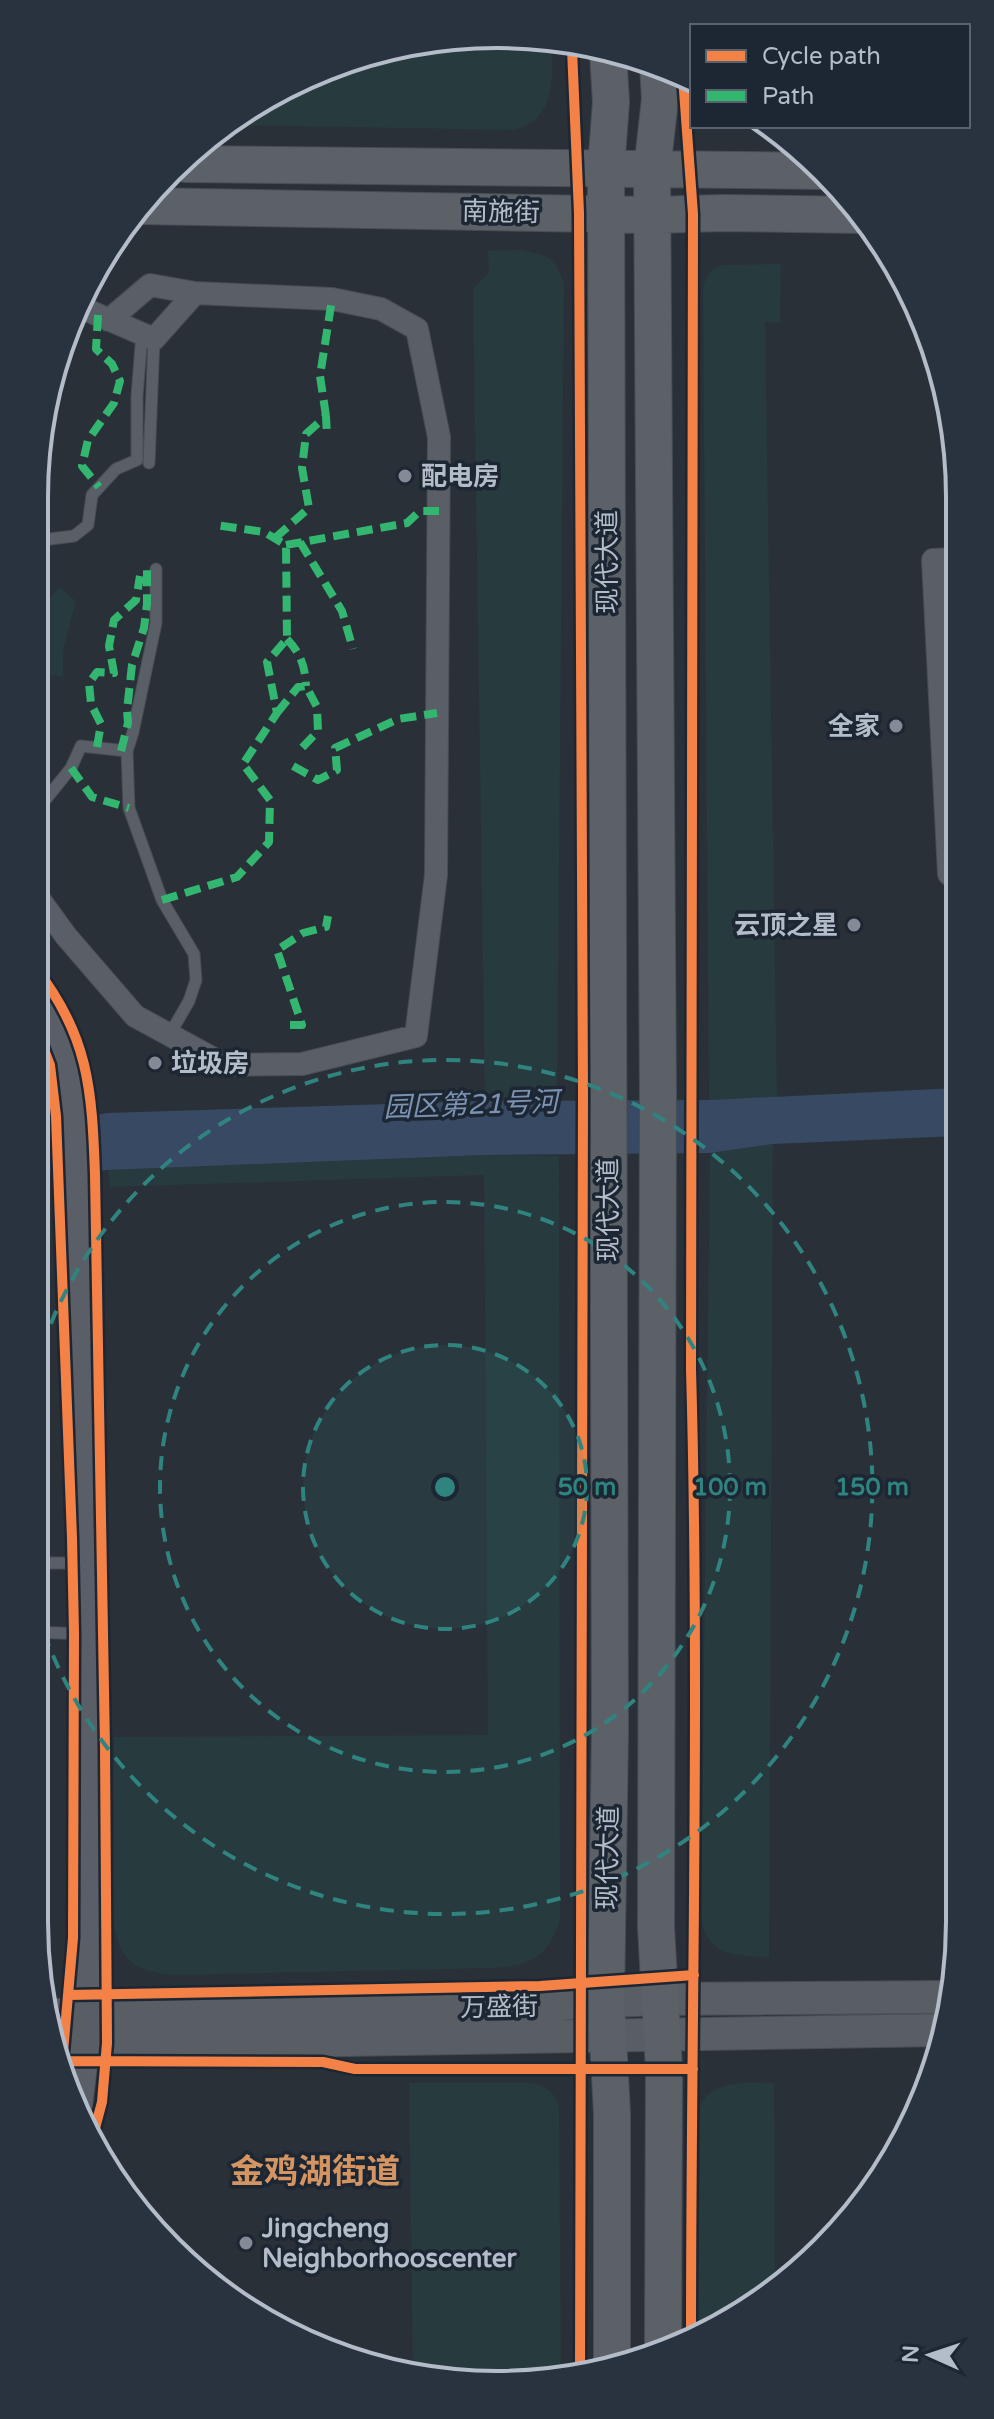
<svg xmlns="http://www.w3.org/2000/svg" width="994" height="2419" font-family="'Varela Round','Noto Sans SC',sans-serif">
  <style>
    .medical { fill: #31303e }
    .green { fill: #273a3e }
    .water { fill: #384963 }
    .lines { fill: none; stroke-linecap: round; stroke-linejoin: round }
    .service-casing { stroke: #484c53; stroke-width: 13 }
    .minor-casing { stroke: #484c53; stroke-width: 24 }
    .tertiary-casing { stroke: #484c53; stroke-width: 30 }
    .secondary-casing { stroke: #484c53; stroke-width: 34 }
    .primary-casing { stroke: #484c55; stroke-width: 38 }
    .service { stroke: #5a5e66; stroke-width: 11 }
    .minor { stroke: #5a5e66; stroke-width: 22 }
    .tertiary { stroke: #5a5e66; stroke-width: 28 }
    .secondary { stroke: #595d64; stroke-width: 32 }
    .primary { stroke: #5c6168; stroke-width: 36 }
    .quiet { stroke: #33b770; stroke-width: 8; stroke-dasharray: 16 8; stroke-linecap: butt }
    .cycleway-casing { stroke: #1d2633; stroke-width: 15 }
    .cycleway { stroke: #f48246; stroke-width: 10 }
    .ring { fill: none; stroke: #308480; stroke-width: 4; stroke-dasharray: 14 10 }
    .poi-dot { fill: #848b96; stroke: #1d2633; stroke-width: 3 }
    .labels { text-anchor: middle; dominant-baseline: central; stroke-width: 7; stroke-linejoin: round; paint-order: stroke }
    .street-label { font-size: 26px; fill: #b4bcc9; stroke: #1d2633 }
    .poi-label { font-size: 26px; font-weight: bold; fill: #b4bcc9; stroke: #1d2633; text-anchor: start }
    .water-label { font-size: 28px; font-style: italic; fill: #7c92b1; stroke: #1d2633 }
    .district-label { font-size: 34px; font-weight: bold; fill: #d59563; stroke: #1d2633 }
    .rim { fill: none; stroke: #b4bcc9; stroke-width: 4 }
    .centre { fill: #308480; stroke: #1d2633; stroke-width: 4 }
    .ring-label { font-size: 24px; text-anchor: middle; font-weight: bold; fill: #308480; stroke: #1d2633; stroke-width: 7; stroke-linejoin: round; paint-order: stroke }
  </style>
  <rect width="100%" height="100%" fill="#2a3038"/>
  <!-- medical -->
  <path class="medical" d="M40,1172L45,1920L38,1949L34,1922V1173Z"/>
  <!-- green -->
  <path class="green" d="M466,35L551,46C554,80 554,122 512,130L236,125L292,82Z
    M519,250C546,255 556,256 564,284L557,1101H485L473,289L489,273L488,251Z
    M781,264L780,323L765,322L777,1097L709,1100L703,291C705,277 708,270 722,265Z
    M59,587L76,601L63,650V677L49,674L34,640L45,605Z
    M773,1144L769,1957C733,1956 703,1956 701,1912L710,1153Z
    M484,1155L559,1156L560,1920C548,1958 530,1965 493,1968L171,1975C131,1970 120,1960 113,1920L114,1737L488,1735L484,1175L110,1187L108,1170Z
    M409,2083H531C546,2086 554,2091 559,2106L561,2377L436,2381L413,2373Z
    M774,2083L775,2282L729,2323L698,2334L700,2106C714,2078 746,2084 774,2083Z"/>
  <!-- water -->
  <path class="water" d="M958,1088V1136L773,1144L710,1153L484,1155L34,1173V1126L107,1113L485,1101L709,1100Z"/>
  <g class="lines">
    <!-- service casing -->
    <g class="service-casing">
      <path id="service" d="M149,463L154,339
        M34,541L74,536L88,525L92,495L116,469L137,460V396L142,333
        M127,751L129,808L162,900L194,954L196,980L189,1001L170,1034
        M34,814L71,768L81,746L127,751L133,732L156,623V569
        M34,1563H86
        M34,1632L85,1634"/>
    </g>
    <!-- minor casing -->
    <g class="minor-casing">
      <path id="minor" d="M109,320L150,285L195,293
        M956,559L933,560L949,874H957
        M34,892L66,936L135,1016L225,1065L302,1064L416,1036L436,875L439,437L417,329L381,309L332,299L195,293L154,339L82,308"/>
    </g>
    <!-- tertiary casing -->
    <g class="tertiary-casing">
      <path id="tertiary" d="M34,992C60,1029 72,1071 77,1115L87,1634L86,2044L78,2105"/>
    </g>
    <!-- secondary casing -->
    <g class="secondary-casing">
      <path id="secondary" d="M49,2015L541,2007L580,2002L660,1999L948,1997
        M54,2045L942,2030"/>
    </g>
    <!-- primary casing -->
    <g class="primary-casing">
      <path id="primary" d="M608,53L611,102L606,169L610,1732L606,2001L612,2113V2367
        M658,65L660,99L652,170L658,1096L656,1927L664,2070L663,2348
        M186,164L822,171
        M141,206L653,215L723,213L861,215"/>
    </g>
    <!-- service -->
    <use href="#service" class="service"/>
    <!-- minor -->
    <use href="#minor" class="minor"/>
    <!-- tertiary -->
    <use href="#tertiary" class="tertiary"/>
    <!-- secondary -->
    <use href="#secondary" class="secondary"/>
    <!-- primary -->
    <use href="#primary" class="primary"/>
    <!-- quiet -->
    <path class="quiet" d="M98,315L96,349L112,364L120,381L114,403L88,440L82,466L99,487
      M326,416L320,376L332,299
      M275,538L309,508L302,468L306,434L326,416L327,435
      M300,542L342,611L353,649
      M286,545L407,523L420,511H439
      M287,639C301,654 305,666 306,686
      M277,713L298,687L306,686L317,707L318,731L300,750
      M97,747L101,724L91,704L89,683L97,672L114,673L109,646L114,620L136,600L140,576
      M121,751L128,723L127,710L132,665L144,628L147,604V567
      M293,766L318,780L337,770L335,748L398,719L437,713
      M71,768L92,797L129,808
      M162,900L237,877L269,842L270,800L243,764L277,713L267,662L287,639L286,545L264,532L216,525
      M290,1025H302L277,950L303,933L326,927L328,916"/>
    <!-- cycleway casing -->
    <g class="cycleway-casing">
      <path id="cycleway" d="M572,49L579,213L583,1095L580,2376
        M683,77L693,214L691,1369C700,1692 691,2014 691,2337
        M34,966C89,1035 92,1090 95,1175L105,1747L107,2043L102,2102L94,2132
        M34,1024L50,1065L56,1116L72,1538L74,1633L73,1938L61,2075
        M68,1995L540,1986L694,1975
        M62,2061L323,2062L355,2069H693"/>
    </g>
    <!-- cycleway -->
    <use href="#cycleway" class="cycleway"/>
  </g>
  <!-- distance rings -->
  <circle cx="445" cy="1487" r="142" fill="#308480" fill-opacity=".12"/>
  <g class="ring">
    <circle cx="445" cy="1487" r="142"/>
    <circle cx="445" cy="1487" r="285"/>
    <path d="M35 1369A427 427 0 1 1 35 1605"/>
  </g>
  <!-- markers -->
  <g class="poi-dot">
    <circle cx="405" cy="476" r="8"/>
    <circle cx="896" cy="726" r="8"/>
    <circle cx="854" cy="925" r="8"/>
    <circle cx="155" cy="1063" r="8"/>
    <circle cx="246" cy="2243" r="8"/>
  </g>
  <g class="labels">
    <!-- street labels -->
    <g class="street-label">
      <text transform="translate(501 212) rotate(1)">南施街</text>
      <text transform="translate(607 562) rotate(-90)">现代大道</text>
      <text transform="translate(608 1210) rotate(-90)">现代大道</text>
      <text transform="translate(608 1858) rotate(-89)">现代大道</text>
      <text transform="translate(499 2007) rotate(-1)">万盛街</text>
    </g>
    <!-- poi labels -->
    <g class="poi-label">
      <text x="421" y="476">配电房</text>
      <text x="880" y="726" text-anchor="end">全家</text>
      <text x="838" y="925" text-anchor="end">云顶之星</text>
      <text x="171" y="1063">垃圾房</text>
      <text x="262" y="2228">Jingcheng<tspan x="262" dy="30">Neighborhooscenter</tspan></text>
    </g>
    <!-- water labels -->
    <g class="water-label">
      <text transform="translate(471 1105) rotate(-2)">园区第21号河</text>
    </g>
    <!-- district labels -->
    <g class="district-label">
      <text x="315" y="2172">金鸡湖街道</text>
    </g>
  </g>
  <!-- crop -->
  <path d="M0 0H994V2419H0ZM497 48H497A449 449 0 0 1 946 497V1922A449 449 0 0 1 497 2371H497A449 449 0 0 1 48 1922V497A449 449 0 0 1 497 48Z" fill="#29323f" fill-rule="evenodd"/>
  <path class="rim" d="M497 48H497A449 449 0 0 1 946 497V1922A449 449 0 0 1 497 2371H497A449 449 0 0 1 48 1922V497A449 449 0 0 1 497 48Z"/>
  <circle cx="445" cy="1487" r="12" class="centre"/>
  <g class="ring-label">
    <text x="587" y="1495">50 m</text>
    <text x="730" y="1495">100 m</text>
    <text x="872" y="1495">150 m</text>
  </g>
  <!-- legend -->
  <rect x="690" y="24" width="280" height="104" fill="#1d2633" stroke="#59626f" stroke-width="2"/>
  <rect x="706" y="50" width="40" height="12" fill="#f48246" stroke="#59626f" stroke-width="2"/>
  <text x="762" y="64" font-size="24" fill="#b4bcc9">Cycle path</text>
  <rect x="706" y="90" width="40" height="12" fill="#33b770" stroke="#59626f" stroke-width="2"/>
  <text x="762" y="104" font-size="24" fill="#b4bcc9">Path</text>
  <!-- north arrow -->
  <g transform="translate(930 2355) rotate(273)" stroke="#1d2633" stroke-width="6" paint-order="stroke">
  <path d="M0-6L14 30L0 20L-14 30Z" fill="#b4bcc9"/>
  <text y="-12" font-size="22" font-weight="bold" text-anchor="middle" fill="#b4bcc9">N</text>
  </g>
</svg>
